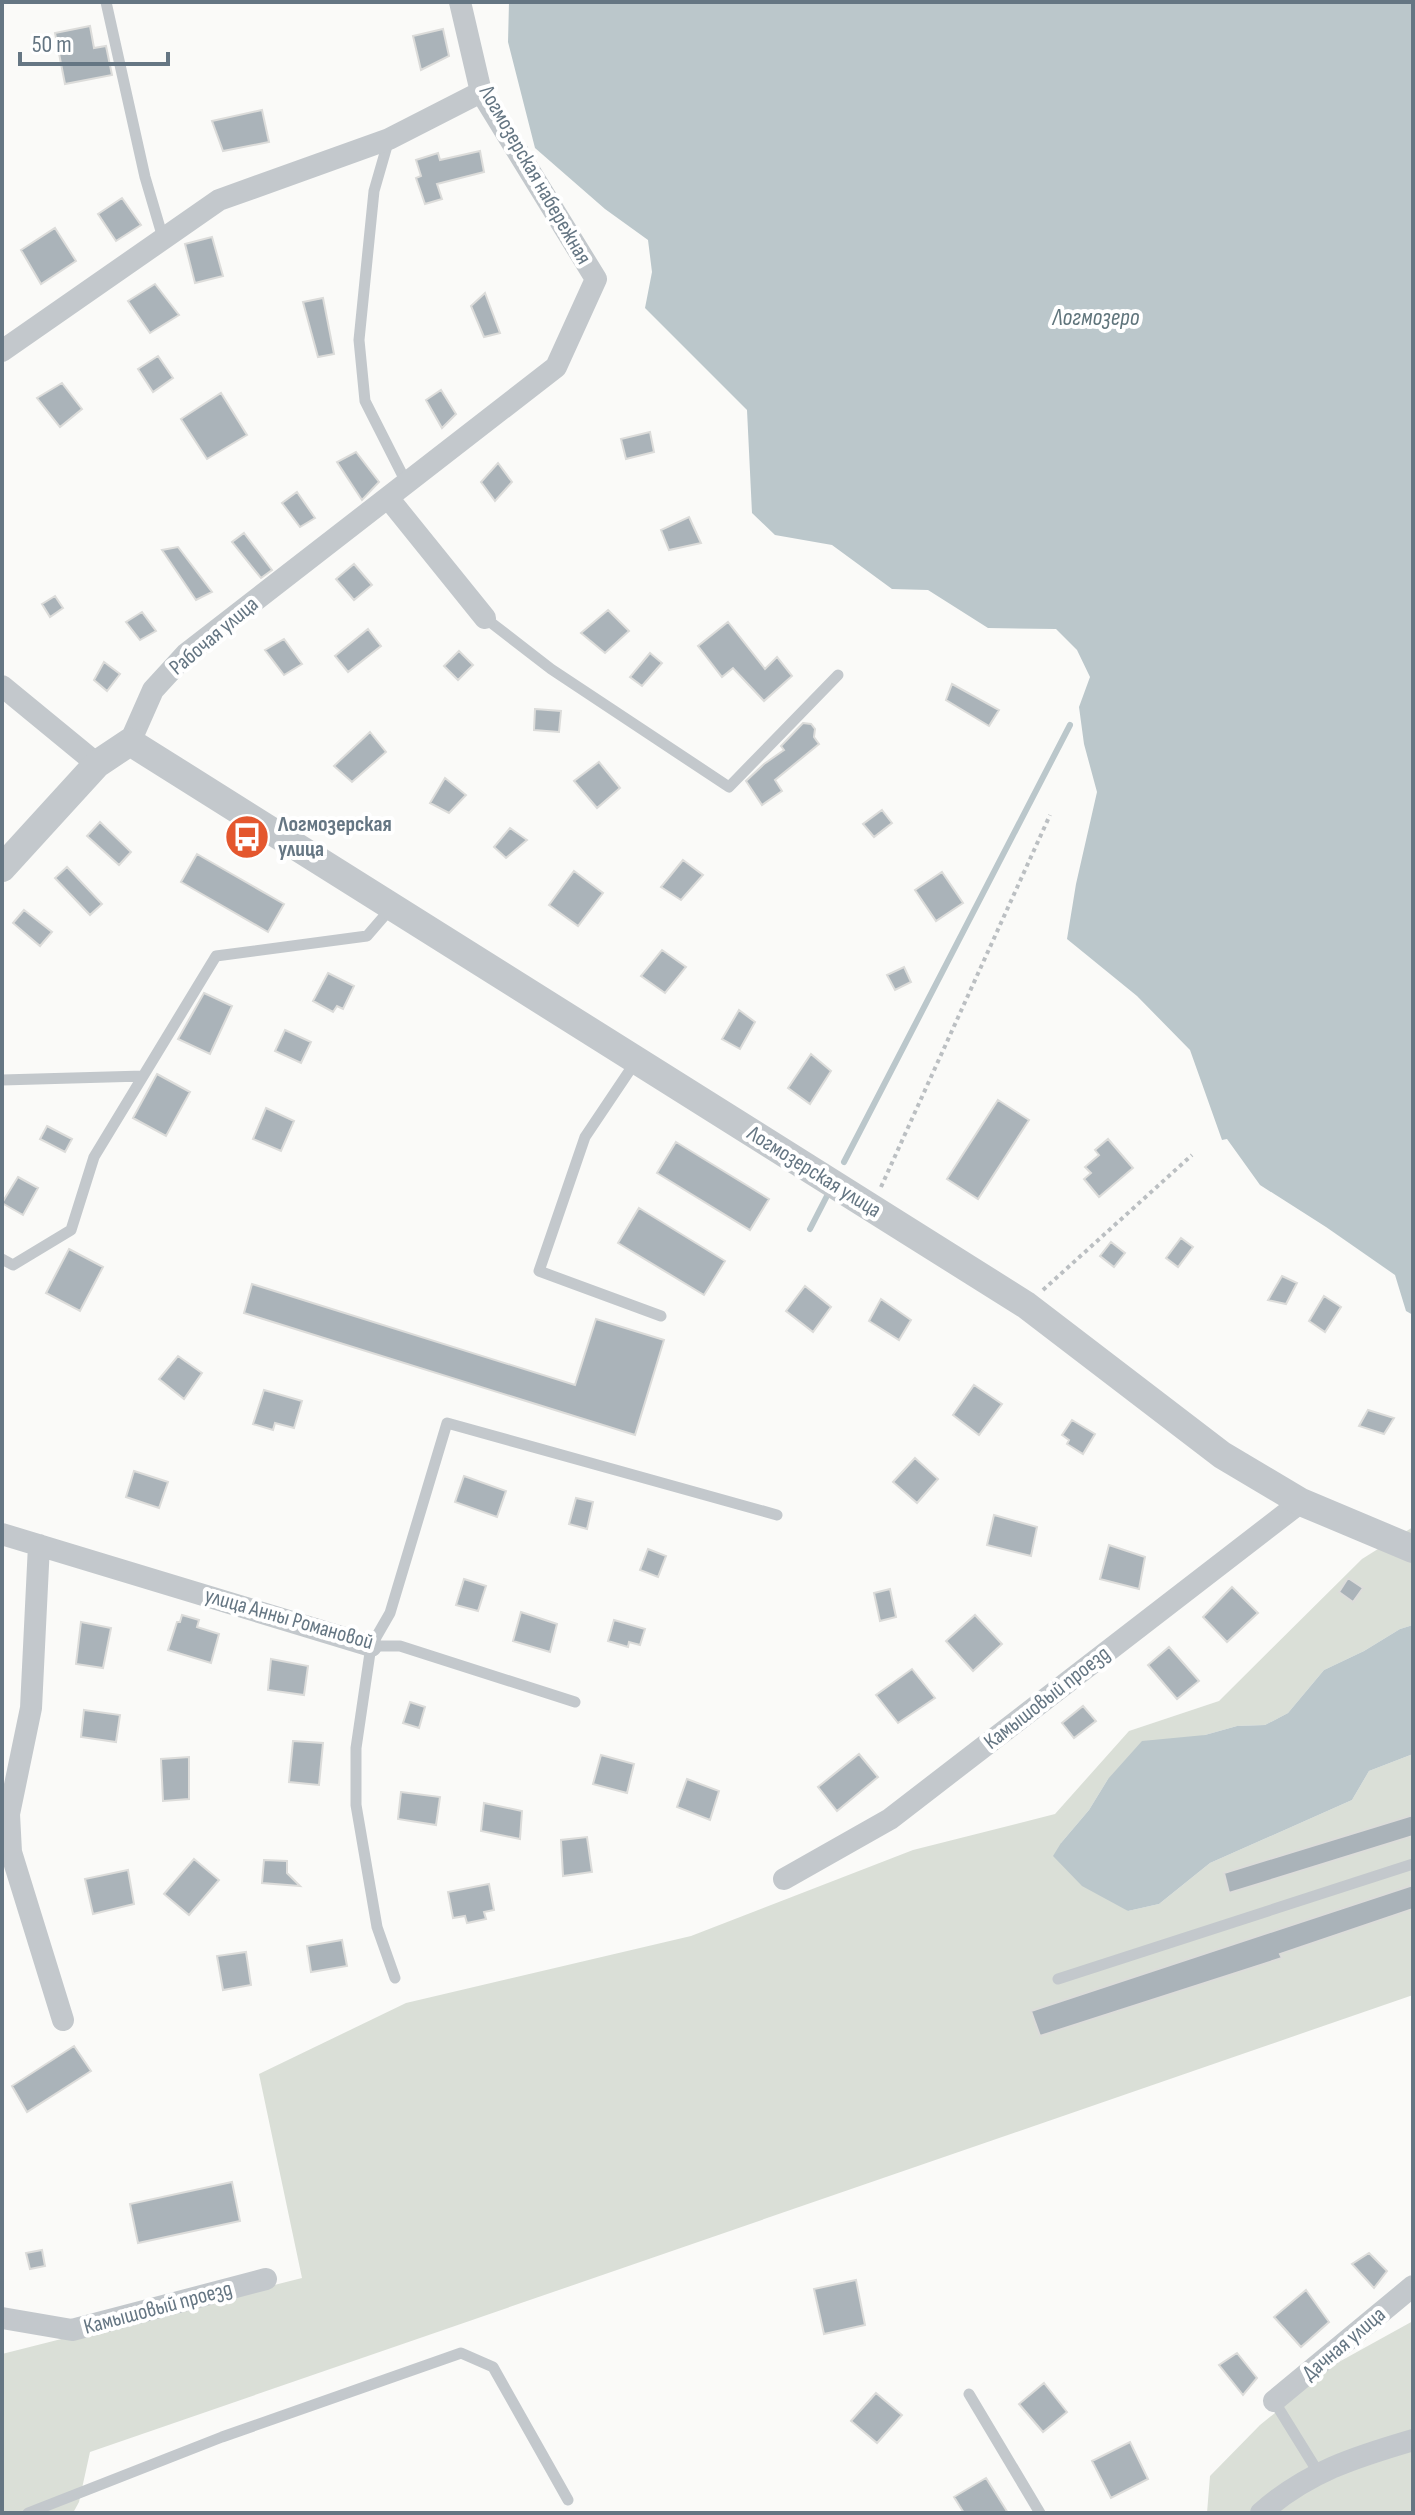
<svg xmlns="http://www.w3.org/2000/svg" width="1415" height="2515" font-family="'Sofia Sans Condensed',sans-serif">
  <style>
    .green { fill: #dadfd7 }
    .water { fill: #bbc7cb }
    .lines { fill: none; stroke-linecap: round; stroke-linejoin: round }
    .stream { stroke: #bbc7cb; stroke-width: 6 }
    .building { fill: #aab3b9; stroke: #dcdcda; stroke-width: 2 }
    .path { stroke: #bbbfc2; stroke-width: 4; stroke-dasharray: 4 4; stroke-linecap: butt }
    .service { stroke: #c3c8cc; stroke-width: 11 }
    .minor { stroke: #c3c8cc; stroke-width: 22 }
    .tertiary { stroke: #c3c8cc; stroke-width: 28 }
    .labels { text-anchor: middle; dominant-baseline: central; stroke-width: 8; stroke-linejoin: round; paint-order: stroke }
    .street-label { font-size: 22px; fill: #657683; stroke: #fff }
    .poi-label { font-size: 22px; font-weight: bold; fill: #657683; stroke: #fff; text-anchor: start }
    .water-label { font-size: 24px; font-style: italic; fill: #60757c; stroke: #fff }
  </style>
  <rect width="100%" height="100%" fill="#fafaf8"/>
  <!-- green -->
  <path class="green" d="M1413,1527V1625L1400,1629L1364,1651L1324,1670L1288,1713L1265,1725L1237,1726L1205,1735L1108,1779L1089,1810L1061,1843L1128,1911L1159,1904L1210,1863L1352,1800L1369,1771L1413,1754V1995L90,2452L79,2502L73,2513H2V2354L302,2278L259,2074L406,2003L691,1936L913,1850L1055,1814L1129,1731L1219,1701L1362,1559Z
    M1413,2321V2513H1207L1210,2476L1260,2425L1337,2363Z"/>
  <!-- water -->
  <path class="water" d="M509,2H1413V1315L1406,1311L1395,1275L1326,1227L1260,1185L1227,1139L1222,1140L1190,1050L1137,996L1067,939L1076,884L1097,792L1084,744L1079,707L1090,677L1077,650L1056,629L988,628L928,590L892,589L832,545L775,535L752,513L747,410L645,308L652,272L648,240L605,209L535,148L508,42Z
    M1413,1625V1696L1411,1701L1413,1706V1754L1369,1771L1352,1800L1210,1863L1159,1904L1128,1911L1082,1886L1053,1856L1061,1843L1089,1810L1108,1779L1142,1741L1205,1735L1237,1726L1265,1725L1288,1713L1324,1670L1364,1651L1400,1629Z"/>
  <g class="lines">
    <!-- stream -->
    <path class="stream" d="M844,1162L1070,725
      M810,1229L830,1190"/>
  </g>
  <!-- building -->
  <path class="building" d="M90,26L94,48L106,46L112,75L65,84L55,33Z
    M443,29L449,56L421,70L413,36Z
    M262,110L269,142L223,151L212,121Z
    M480,151L484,172L437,184L442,199L425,204L416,178L421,176L416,160L438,153L440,160Z
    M122,198L141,225L116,241L98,214Z
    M55,228L76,261L41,284L21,250Z
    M212,237L223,276L195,283L185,244Z
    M155,284L179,315L150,333L128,301Z
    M485,293L500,333L484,337L471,306Z
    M323,298L334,354L318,357L303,302Z
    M158,356L173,378L153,392L138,369Z
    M62,383L82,409L60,427L37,398Z
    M441,390L456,414L442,428L426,400Z
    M221,393L247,435L207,459L181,419Z
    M650,432L654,452L626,459L621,439Z
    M356,452L379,482L362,500L337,462Z
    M498,463L512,482L495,501L481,482Z
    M297,492L315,518L300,527L282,503Z
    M689,517L701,543L669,550L661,530Z
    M244,533L272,570L261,578L232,542Z
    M178,547L212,592L196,600L162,550Z
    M354,564L372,585L354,600L336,579Z
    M55,596L63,608L50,617L42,604Z
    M608,610L629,631L605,653L581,633Z
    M142,612L156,631L140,640L126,622Z
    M728,622L765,669L777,657L792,676L764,701L733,668L722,677L698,646Z
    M368,629L381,646L348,672L335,656Z
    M284,639L302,664L284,675L265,650Z
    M459,651L473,665L458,680L444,666Z
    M650,653L662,663L642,686L630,677Z
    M104,662L120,674L107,691L94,680Z
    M952,684L999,710L989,726L946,700Z
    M535,709L561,711L559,732L534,730Z
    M803,723L811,724L815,729L814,737L819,744L775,780L782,791L762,805L746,781L764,764L784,750L781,746Z
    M370,732L386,752L352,782L334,766Z
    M599,762L620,788L597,808L574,781Z
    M445,778L466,795L449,813L430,803Z
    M882,810L892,823L874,837L863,824Z
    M100,822L131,852L119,865L87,836Z
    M510,828L527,840L506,858L494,847Z
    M197,854L284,904L268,932L181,882Z
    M683,860L703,875L681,900L661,887Z
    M67,867L102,904L90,915L55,878Z
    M574,871L603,893L578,926L549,905Z
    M942,872L963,903L936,921L915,890Z
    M24,910L52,932L40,946L13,923Z
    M662,950L686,967L665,993L641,976Z
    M904,967L911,982L895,990L887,975Z
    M328,973L354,986L343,1009L337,1006L333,1012L313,1001Z
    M204,993L232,1006L210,1054L178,1039Z
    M739,1010L755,1022L740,1049L722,1039Z
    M285,1030L311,1042L301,1063L275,1051Z
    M811,1054L831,1071L810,1104L788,1088Z
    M157,1074L190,1092L166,1136L133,1118Z
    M998,1100L1029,1120L978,1199L947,1179Z
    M266,1108L294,1121L281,1151L253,1139Z
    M47,1126L72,1139L65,1152L40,1139Z
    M1108,1139L1133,1168L1099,1197L1084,1179L1091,1173L1085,1167L1099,1155L1095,1150Z
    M676,1142L769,1199L750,1230L657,1173Z
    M18,1177L38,1188L23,1215L2,1203Z
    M639,1208L725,1261L704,1295L618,1243Z
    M1181,1238L1193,1247L1178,1267L1166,1258Z
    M1111,1242L1125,1253L1114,1267L1100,1256Z
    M69,1249L103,1267L80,1311L46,1293Z
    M1282,1276L1297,1283L1286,1304L1268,1300Z
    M252,1284L575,1385L596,1319L664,1340L635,1435L244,1313Z
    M805,1286L831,1307L813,1332L786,1311Z
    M1324,1296L1341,1307L1325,1332L1309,1321Z
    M881,1299L911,1320L899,1340L869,1321Z
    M178,1356L202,1373L184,1399L159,1379Z
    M974,1385L1002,1404L979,1435L953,1415Z
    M264,1390L302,1401L294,1428L275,1423L273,1430L253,1424Z
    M1368,1410L1394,1418L1384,1434L1359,1426Z
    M1072,1420L1095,1434L1083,1454L1067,1444L1069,1440L1062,1435Z
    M915,1458L938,1479L917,1503L893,1482Z
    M134,1471L168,1482L159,1508L126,1497Z
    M464,1476L506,1491L497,1517L455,1502Z
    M576,1498L593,1502L587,1529L569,1524Z
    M994,1515L1037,1527L1031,1556L987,1545Z
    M1109,1545L1145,1557L1139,1589L1100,1579Z
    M648,1549L666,1556L658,1577L640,1570Z
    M1348,1578L1363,1588L1353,1602L1339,1592Z
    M464,1579L486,1586L478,1611L456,1605Z
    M1232,1587L1258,1613L1227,1642L1203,1617Z
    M890,1589L896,1617L880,1621L874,1593Z
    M521,1612L557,1624L550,1652L513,1641Z
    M182,1615L199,1620L197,1627L219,1634L211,1663L168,1650L177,1622H180Z
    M975,1615L1002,1644L973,1671L946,1641Z
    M614,1620L645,1629L640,1645L629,1642L628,1647L608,1641Z
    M81,1622L111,1628L103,1668L76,1664Z
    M1169,1647L1199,1681L1177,1699L1148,1665Z
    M271,1659L308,1666L304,1695L268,1690Z
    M912,1669L935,1698L898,1723L876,1695Z
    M410,1702L425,1707L419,1728L403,1723Z
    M1083,1706L1096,1721L1074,1738L1062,1723Z
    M84,1710L120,1715L116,1742L81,1737Z
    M293,1741L323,1743L319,1785L289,1782Z
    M859,1754L878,1777L837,1811L818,1787Z
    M601,1755L634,1764L627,1793L593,1784Z
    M189,1757V1799L163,1801L161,1759Z
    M687,1779L719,1791L710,1820L677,1807Z
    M401,1792L440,1797L436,1825L398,1819Z
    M484,1803L522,1811L520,1839L481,1831Z
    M1413,1815V1836L1229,1893L1224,1873Z
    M587,1837L592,1872L563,1876L561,1840Z
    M194,1859L219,1880L189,1915L164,1894Z
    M264,1860L287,1861V1873L300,1886L262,1883Z
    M128,1870L134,1904L93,1914L85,1879Z
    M489,1884L494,1910L484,1912L486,1919L467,1923L465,1916L453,1918L448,1892Z
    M1413,1885V1909L1280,1954L1282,1958L1040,2036L1031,2011Z
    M342,1940L347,1966L311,1972L307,1946Z
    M246,1952L251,1985L223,1990L217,1956Z
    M74,2046L91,2071L27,2112L12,2086Z
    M232,2182L240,2221L138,2243L130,2204Z
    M42,2250L45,2266L30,2269L26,2253Z
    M1369,2253L1387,2271L1374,2288L1352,2264Z
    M856,2280L865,2325L824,2334L814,2289Z
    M1306,2290L1329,2322L1301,2347L1274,2317Z
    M1237,2353L1257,2378L1243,2395L1219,2365Z
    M1044,2383L1067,2412L1043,2432L1019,2404Z
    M876,2393L902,2415L877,2443L851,2421Z
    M1130,2442L1148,2479L1111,2498L1092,2461Z
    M986,2478L1008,2513H964L954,2497Z"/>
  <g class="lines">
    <!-- path -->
    <path class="path" d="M881,1187L1050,815
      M1043,1290L1192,1155"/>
    <!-- service -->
    <path class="service" d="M106,2L145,177L163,238
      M389,139L374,191L359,340L365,401L407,484
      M485,618L551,669L729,787L838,675
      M636,1061L585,1137L539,1271L661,1316
      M2,1080L143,1076
      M2,1259L13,1265L71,1230L94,1157L216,956L367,936L392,907
      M371,1646H400L575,1702
      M395,1978L377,1927L356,1805V1748L371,1646L390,1613L447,1423L777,1515
      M1058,1979L1413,1864
      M969,2394L1040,2513
      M1274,2401L1318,2472
      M28,2513L222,2437L461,2353L493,2367L568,2500"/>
    <!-- minor -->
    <path class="minor" d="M2,351L219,200L389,139L481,92
      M389,499L485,618
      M2,686L97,764
      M130,742L153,690L186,654L556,367L596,279L481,92L460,2
      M2,1534L371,1646
      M39,1545L31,1708L9,1814L11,1852L63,2020
      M784,1879L890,1819L1301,1502
      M2,2318L72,2330L266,2279
      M1274,2401L1413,2286
      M1261,2513C1307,2472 1355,2457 1413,2440"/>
    <!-- tertiary -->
    <path class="tertiary" d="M2,868L97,764L130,742L1026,1305L1222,1455L1301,1502L1413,1549"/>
  </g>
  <!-- icons -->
  <defs>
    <g id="bus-disc" transform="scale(2.3)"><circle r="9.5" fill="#e4572e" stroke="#fff"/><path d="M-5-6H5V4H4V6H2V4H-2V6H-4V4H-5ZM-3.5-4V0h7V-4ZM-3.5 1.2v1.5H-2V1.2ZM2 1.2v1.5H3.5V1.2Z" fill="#fff"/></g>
  </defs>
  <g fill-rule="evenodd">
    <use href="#bus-disc" x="247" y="837"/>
  </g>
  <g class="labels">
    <!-- street labels -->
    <g class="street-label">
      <text transform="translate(535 175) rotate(60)">Логмозерская набережная</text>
      <text transform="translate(214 636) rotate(-40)">Рабочая улица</text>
      <text transform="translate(814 1172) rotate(32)">Логмозерская улица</text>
      <text transform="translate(289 1619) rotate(16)">улица Анны Романовой</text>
      <text transform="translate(1047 1698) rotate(-38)">Камышовый проезд</text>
      <text transform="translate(158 2308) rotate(-15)">Камышовый проезд</text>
      <text transform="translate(1344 2344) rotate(-40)">Дачная улица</text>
    </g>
    <!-- poi labels -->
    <g class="poi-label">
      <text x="278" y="824">Логмозерская<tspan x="278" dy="25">улица</tspan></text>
    </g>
    <!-- water labels -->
    <g class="water-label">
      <text x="1096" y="317">Логмозеро</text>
    </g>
  </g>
  <!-- border -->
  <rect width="1415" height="2515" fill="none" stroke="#657683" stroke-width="8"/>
  <!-- scale -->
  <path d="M20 52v12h148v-12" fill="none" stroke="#657683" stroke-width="4"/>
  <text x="32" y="52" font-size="24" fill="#657683" stroke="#ffffff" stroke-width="6" paint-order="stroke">50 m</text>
</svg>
